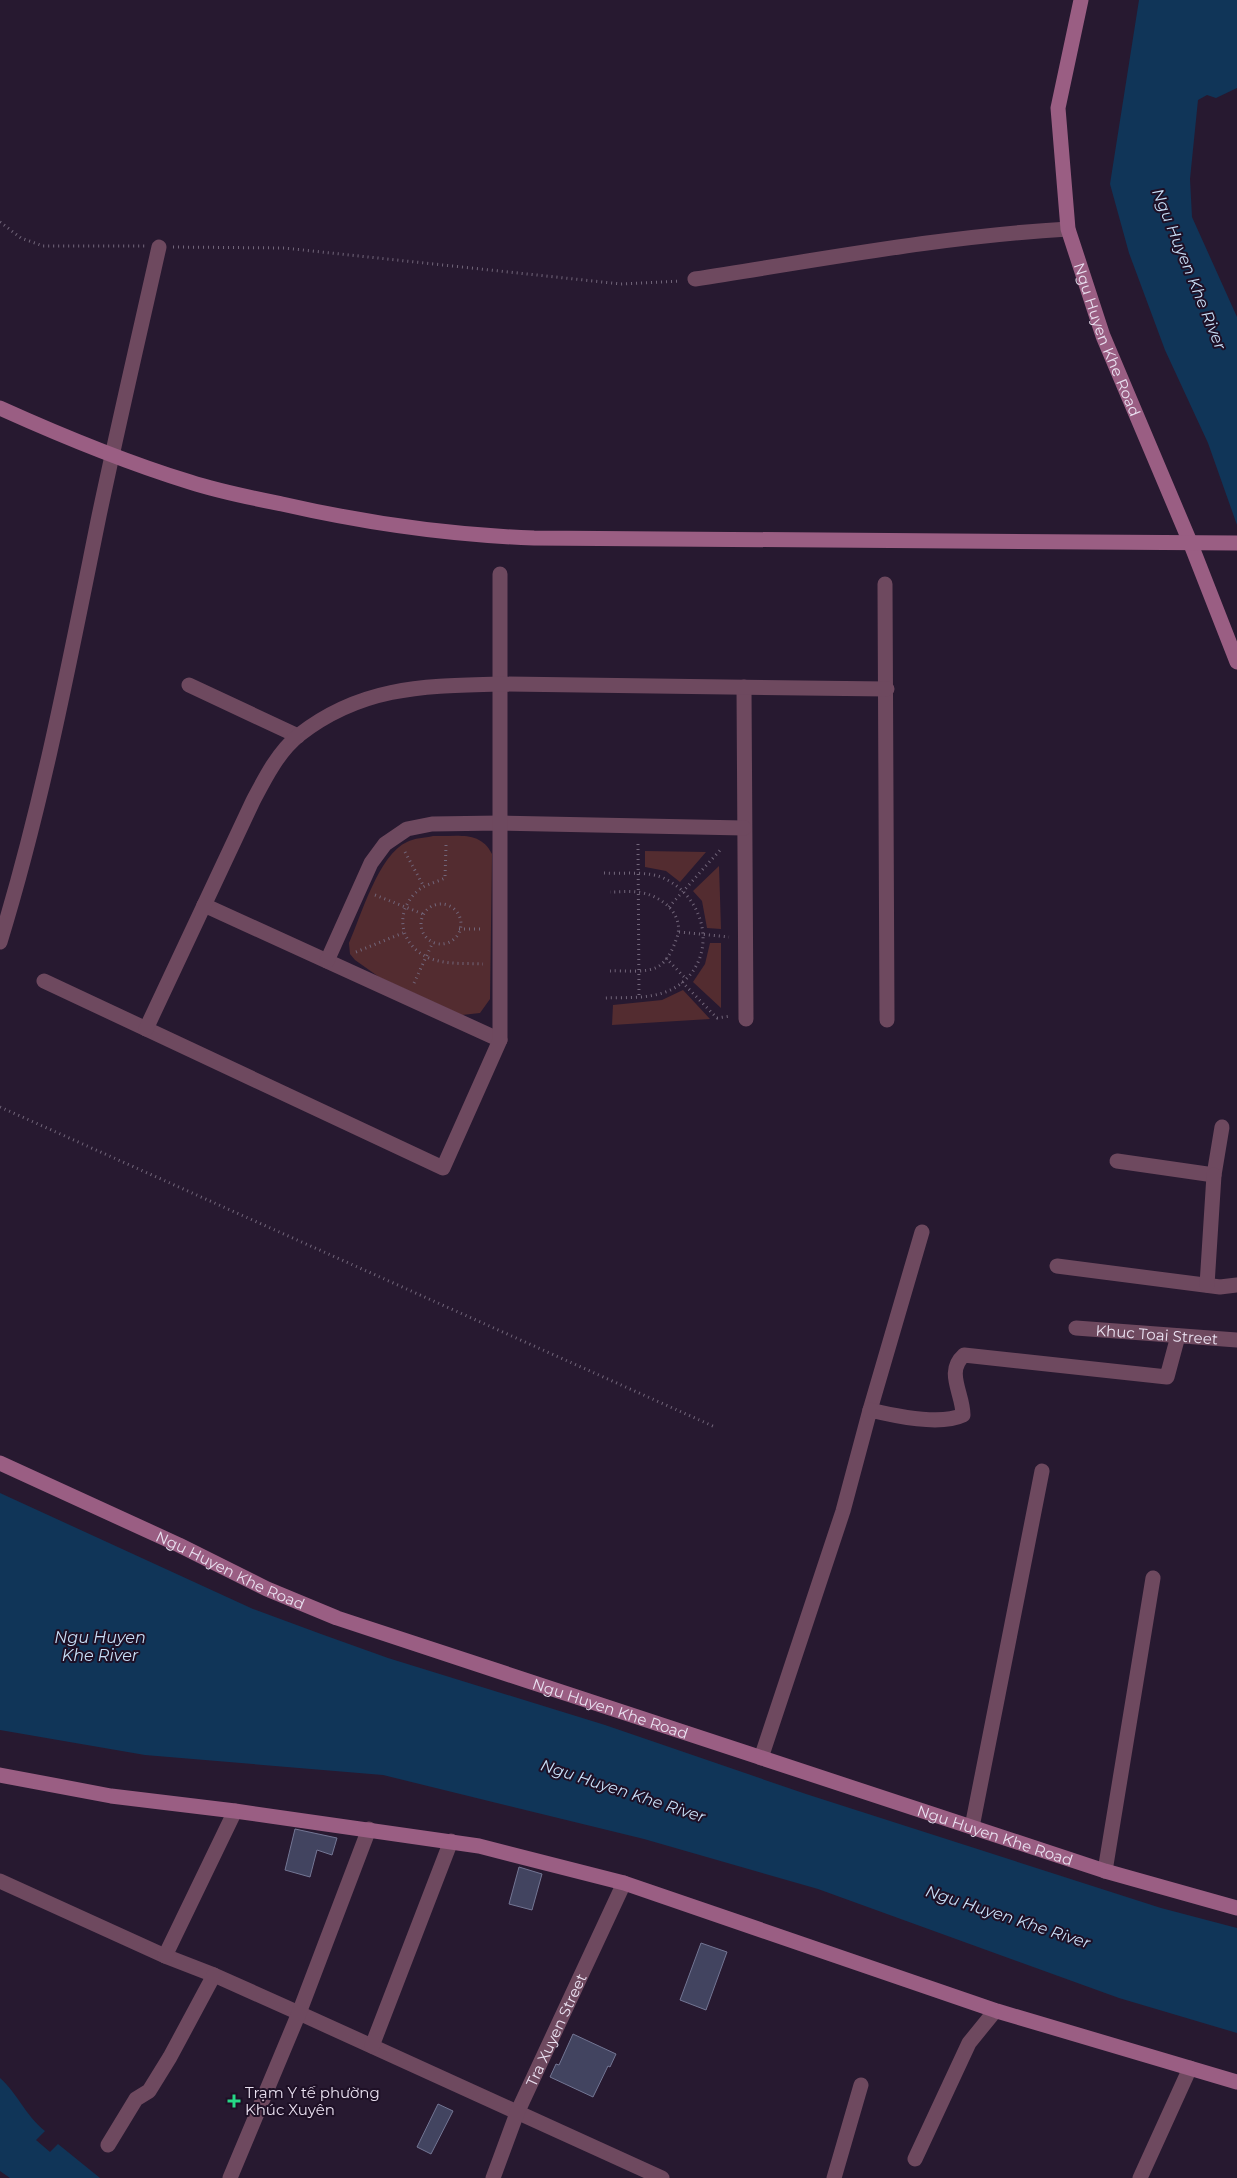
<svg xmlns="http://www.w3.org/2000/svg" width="1237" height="2178" font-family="Montserrat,sans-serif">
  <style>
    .green { fill: #532c30 }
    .water { fill: #103558 }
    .building { fill: #424460; stroke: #737694 }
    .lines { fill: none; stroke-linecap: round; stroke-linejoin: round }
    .path { stroke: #72667a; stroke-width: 3; stroke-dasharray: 1 4; stroke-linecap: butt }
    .street { stroke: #6e495f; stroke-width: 15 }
    .secondary { stroke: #9a5e83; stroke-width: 15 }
    .poi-dot { fill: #26d886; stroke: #1e1026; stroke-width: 2 }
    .labels { text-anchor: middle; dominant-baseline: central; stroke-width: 4; stroke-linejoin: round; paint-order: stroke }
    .street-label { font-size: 15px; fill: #eae1f1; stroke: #1e1026 }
    .poi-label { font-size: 15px; fill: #eae1f1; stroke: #1e1026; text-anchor: start }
    .water-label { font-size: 16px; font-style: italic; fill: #c8dff7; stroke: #1e1026 }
  </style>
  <rect width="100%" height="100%" fill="#271930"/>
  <!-- green -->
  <path class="green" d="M433,836C457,837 480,830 492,854L490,999L480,1013L462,1015L379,977L355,960L350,954L349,943C361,916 379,854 407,842C414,838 425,838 433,836Z
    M645,851L706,852L680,882L666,871L645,867Z
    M719,866L721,929L707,928L702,901L693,891Z
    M710,943H721V1008L693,982L705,964Z
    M683,990L710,1019L612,1025L613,1005L662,1000Z"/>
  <!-- water -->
  <path class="water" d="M1139,0H1237V88L1216,98L1207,95L1198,100L1190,179L1192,217L1237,317V525L1208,443L1165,350L1129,253L1110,184Z
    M0,1493L253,1609L321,1634L388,1658L605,1725L806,1794L1161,1908L1237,1928V2033L1119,1998L818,1889L644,1839L383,1775L145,1755L0,1730Z
    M0,2078C18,2094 25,2115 45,2131L36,2140L50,2152L58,2144L100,2178H10L0,2171Z"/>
  <!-- building -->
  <path class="building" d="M295,1829L337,1838L332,1855L317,1850L310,1877L285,1870Z
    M519,1867L542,1874L532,1910L509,1904Z
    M701,1943L727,1952L706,2010L680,2000Z
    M573,2034L616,2054L610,2067L608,2066L593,2097L550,2077L556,2064L559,2065Z
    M438,2104L453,2111L431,2154L417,2147Z"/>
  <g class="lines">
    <!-- path -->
    <path class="path" d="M0,222L21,238L43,246H145
      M173,247L284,248L621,284L680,281
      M638,844L639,997
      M446,845L445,878C437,882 427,884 420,889C393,910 399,945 429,958C446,965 465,963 483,964
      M405,852L424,887
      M604,873C622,874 644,871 661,877C707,896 720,959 676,987C655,1000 627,997 604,998
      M375,895L423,914
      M421 924a20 20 0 1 1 40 0a20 20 0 1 1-40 0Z
      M669,907L722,848
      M459,929H483
      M679,932L729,937
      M356,952L403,933
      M666,958L686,979
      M610,971C624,970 647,974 659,966C667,961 673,949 676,940C687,915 660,894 637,892C628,891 619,892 610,892
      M682,982L717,1018L731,1016
      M414,983L433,942
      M0,1107L715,1427"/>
    <!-- street -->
    <g class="street">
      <path d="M695,279C819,260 943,236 1068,229"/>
      <path d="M885,584L887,1020"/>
      <path d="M189,685L298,736"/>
      <path d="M744,687L746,1019"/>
      <path d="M204,905L500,1040"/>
      <path d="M0,942C43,802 70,659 99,516C118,426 139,336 159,247"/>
      <path d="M327,961L371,863L385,844L407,829L432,824L500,823L744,828"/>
      <path d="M44,981L443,1168L500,1040V574"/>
      <path d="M146,1029L253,801C265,778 278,752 299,735C362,686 424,686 499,684L887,689"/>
      <path d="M1117,1161L1214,1175L1222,1127"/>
      <path d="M1057,1266L1220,1287L1237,1285"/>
      <path d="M1207,1285L1214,1175"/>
      <path id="s1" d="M1076,1328L1237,1340"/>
      <path d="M870,1410L922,1232"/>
      <path d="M761,1758L843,1511L870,1410C895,1416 940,1426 963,1415C963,1393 945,1372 964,1355L1167,1377L1178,1336"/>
      <path d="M972,1827L1042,1471"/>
      <path d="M1105,1871L1153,1578"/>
      <path d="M0,1881L165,1956L214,1975L299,2013L662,2178"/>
      <path d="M165,1956L235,1811"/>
      <path d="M372,2046L451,1841"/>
      <path d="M108,2145L136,2099L149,2091L170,2057L214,1975"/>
      <path d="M915,2159L969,2043L995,2011"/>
      <path d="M230,2178L299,2013L369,1829"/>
      <path id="s2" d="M493,2178L517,2113L624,1883"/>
      <path d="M834,2178L861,2085"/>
      <path d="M1140,2178L1190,2068"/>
    </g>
    <!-- secondary -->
    <g class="secondary">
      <path id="s3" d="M1081,0L1058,108L1068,229L1103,336L1190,542L1237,662"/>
      <path d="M0,408C62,436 125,462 190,482C221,492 252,498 282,504C365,523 449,535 534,538L1237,543"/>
      <path id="s4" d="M0,1463L179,1545L267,1589L337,1618L1105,1871L1237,1908"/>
      <path d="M0,1775L111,1796L235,1811L479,1846L624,1883L997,2011L1237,2082"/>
    </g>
  </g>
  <!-- markers -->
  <path class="poi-dot" d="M231.5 2093.5h5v5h5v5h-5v5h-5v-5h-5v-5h5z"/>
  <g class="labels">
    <!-- street labels -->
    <g class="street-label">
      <text stroke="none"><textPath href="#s3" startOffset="349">Ngu Huyen Khe Road</textPath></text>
      <text stroke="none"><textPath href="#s1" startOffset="81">Khuc Toai Street</textPath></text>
      <text stroke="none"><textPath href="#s4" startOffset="254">Ngu Huyen Khe Road</textPath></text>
      <text stroke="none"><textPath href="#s4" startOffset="659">Ngu Huyen Khe Road</textPath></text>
      <text stroke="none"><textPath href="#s4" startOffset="1064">Ngu Huyen Khe Road</textPath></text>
      <text stroke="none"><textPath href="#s2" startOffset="161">Tra Xuyen Street</textPath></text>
    </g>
    <!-- poi labels -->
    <g class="poi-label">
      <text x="245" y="2092">Trạm Y tế phường<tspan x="245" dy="17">Khúc Xuyên</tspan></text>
    </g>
    <!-- water labels -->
    <g class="water-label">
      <text transform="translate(1189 269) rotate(68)">Ngu Huyen Khe River</text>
      <text x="100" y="1637">Ngu Huyen<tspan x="100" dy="18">Khe River</tspan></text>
      <text transform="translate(623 1791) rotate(18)">Ngu Huyen Khe River</text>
      <text transform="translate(1008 1917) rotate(18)">Ngu Huyen Khe River</text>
    </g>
  </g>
</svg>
